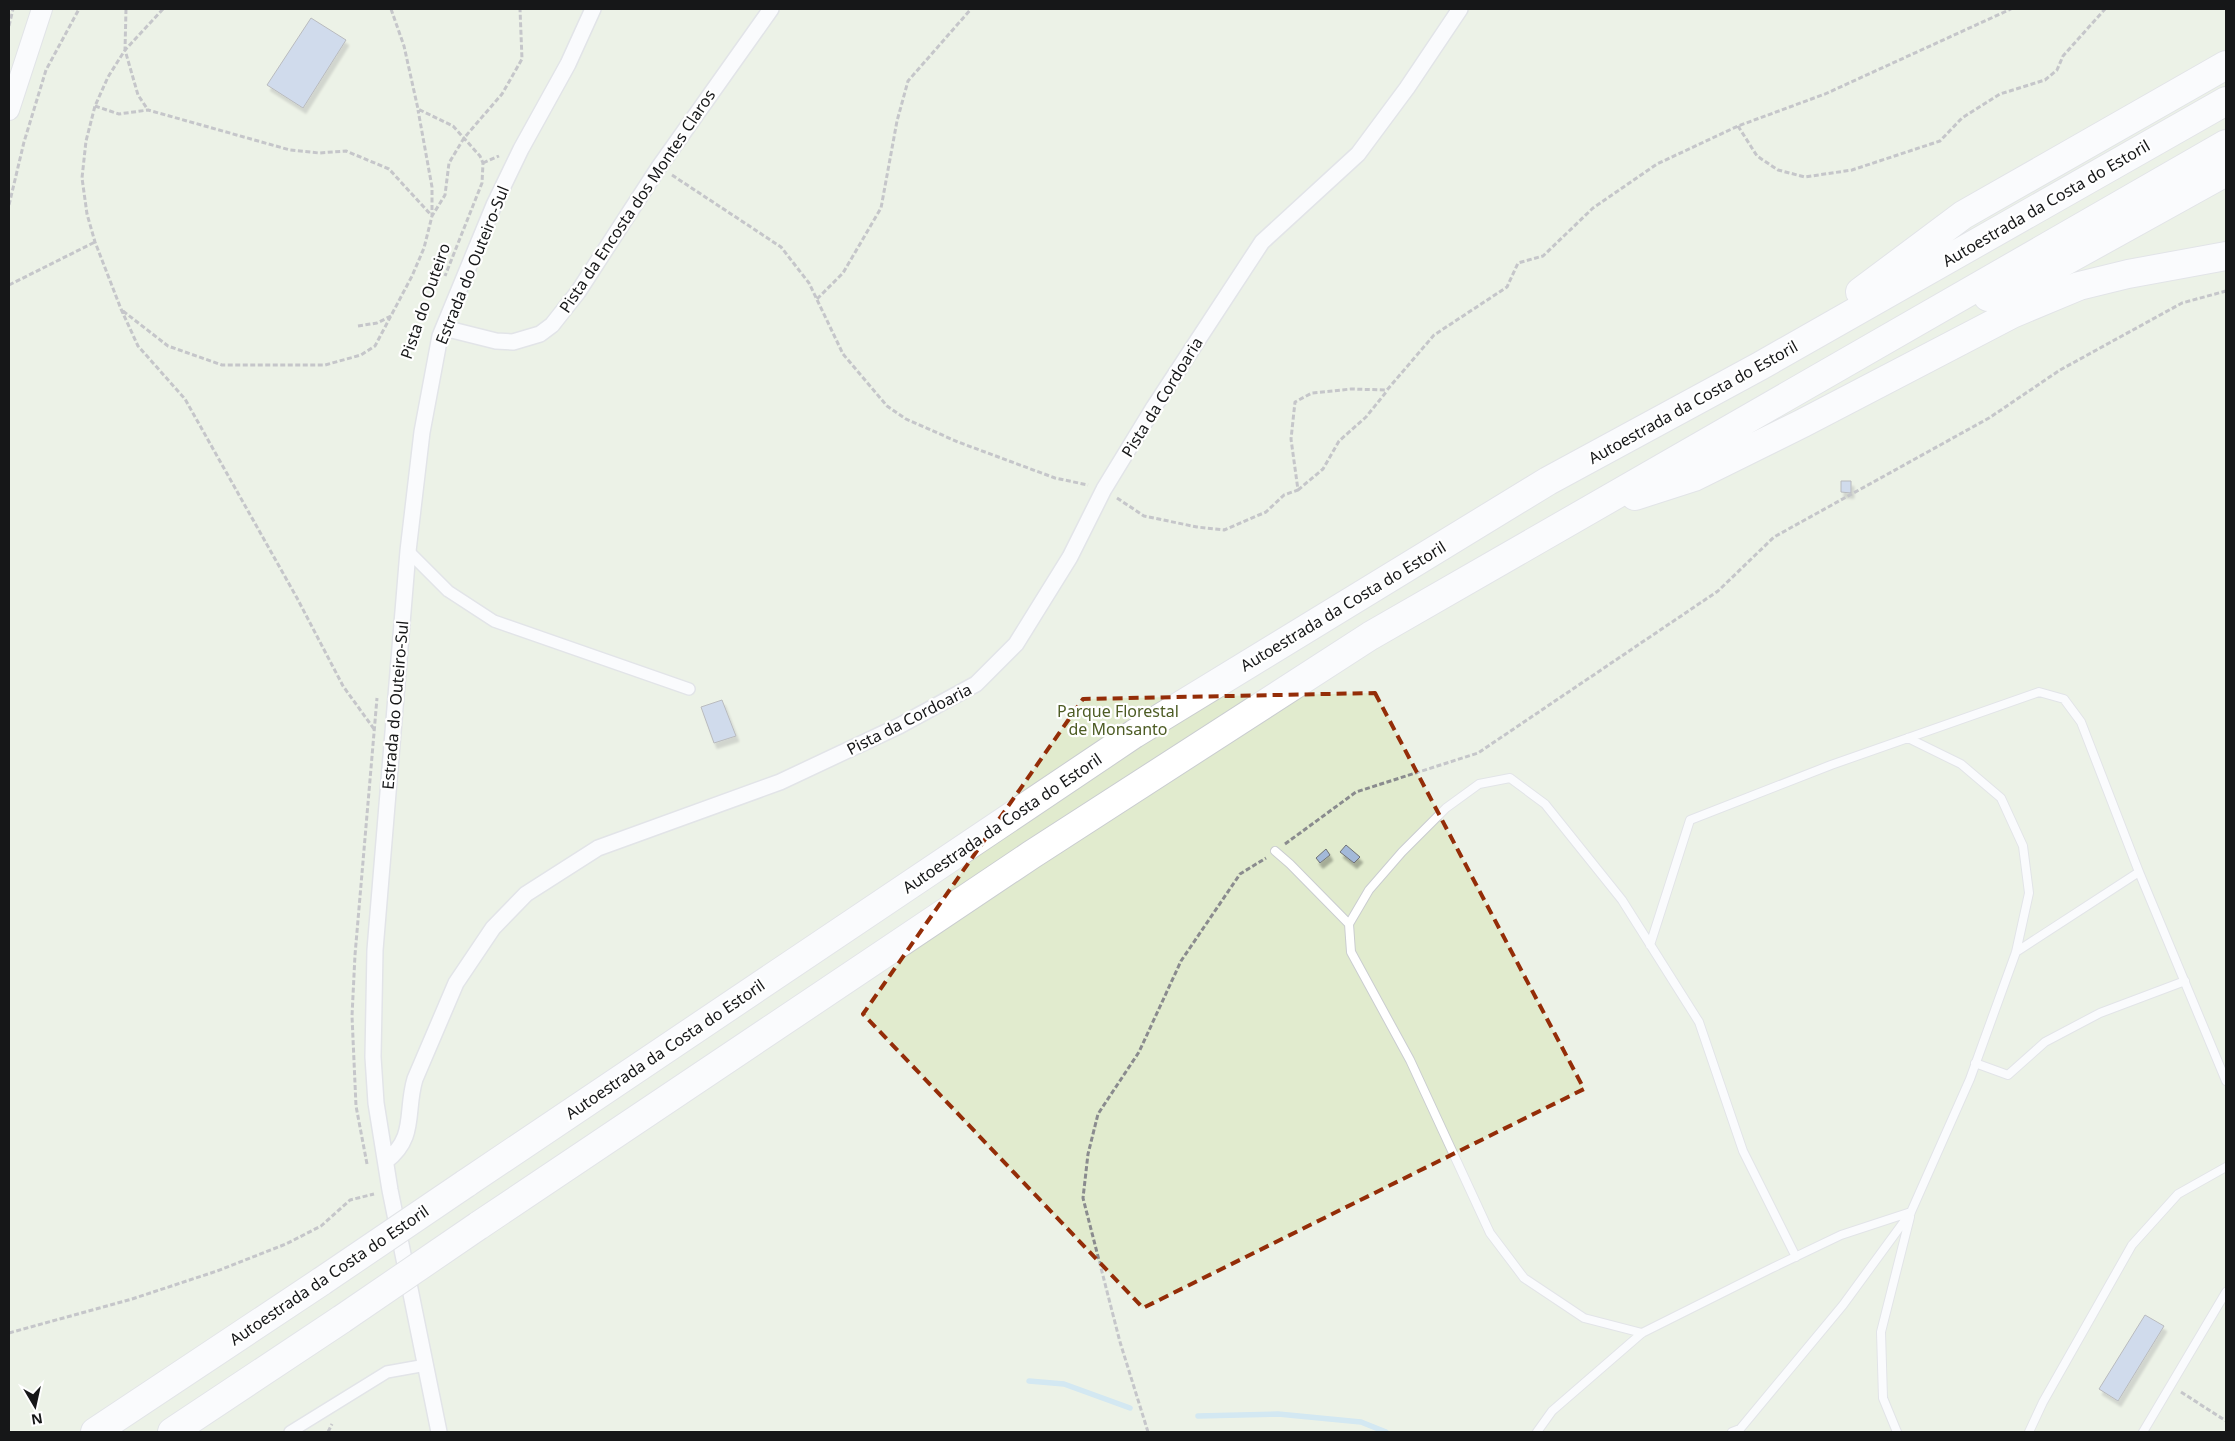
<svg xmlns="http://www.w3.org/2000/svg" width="2235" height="1441" font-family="'Noto Sans',sans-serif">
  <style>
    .green { fill: #e1ebce }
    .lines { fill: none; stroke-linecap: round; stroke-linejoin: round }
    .stream { stroke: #a9d4e6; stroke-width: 5.5 }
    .building { fill: #a3b9d9; stroke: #6f7174; filter: url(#shadow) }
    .service-casing { stroke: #cacdd0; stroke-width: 10 }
    .pedestrian-casing { stroke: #cacdd0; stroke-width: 14 }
    .minor-casing { stroke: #cacdd0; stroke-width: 18 }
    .tertiary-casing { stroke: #cacdd0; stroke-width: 22 }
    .motorway-casing { stroke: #cacdd0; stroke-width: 30 }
    .path { stroke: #8a8b8e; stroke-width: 3; stroke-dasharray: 5 2.5; stroke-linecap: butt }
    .service { stroke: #fff; stroke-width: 8 }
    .pedestrian { stroke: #fff; stroke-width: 11 }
    .minor { stroke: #fff; stroke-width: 15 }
    .tertiary { stroke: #fff; stroke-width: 20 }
    .motorway { stroke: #fff; stroke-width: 28 }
    .motorway-bridge-casing { stroke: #cacdd0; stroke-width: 30; stroke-linecap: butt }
    .motorway-bridge { stroke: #fff; stroke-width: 28 }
    .marked { fill: none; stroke: #942d08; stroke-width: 4; stroke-dasharray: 10 6; stroke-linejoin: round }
    .labels { text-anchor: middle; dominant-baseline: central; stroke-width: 4.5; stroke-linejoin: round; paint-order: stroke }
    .street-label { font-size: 16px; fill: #161718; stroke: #fff }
    .park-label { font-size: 16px; fill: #4d5c24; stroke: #fff }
  </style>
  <defs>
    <filter id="shadow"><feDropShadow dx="3" dy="5.5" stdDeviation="1" flood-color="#0004"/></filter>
  </defs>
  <rect width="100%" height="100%" fill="#f5f7fb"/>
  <!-- green -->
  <path class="green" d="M9,9H2226V1432H9Z"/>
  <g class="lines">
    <!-- stream -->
    <path class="stream" d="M1029,1381L1064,1384L1130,1408
      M1198,1416L1278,1414L1361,1422L1386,1432"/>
  </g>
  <!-- building -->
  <path class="building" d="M311,18L346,40L303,108L267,85Z
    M1841,481H1851V493L1841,492Z
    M722,700L736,736L714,743L701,707Z
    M1346,845L1360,857L1354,863L1340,852Z
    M1326,849L1330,855L1320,863L1316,858Z
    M2145,1315L2164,1326L2118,1401L2099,1389Z"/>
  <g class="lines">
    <!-- service casing -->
    <g class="service-casing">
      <path id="service" d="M1275,851L1290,864L1349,924
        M2139,872L2226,1081
        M1650,945L1690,820L1831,765L2039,692L2064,699L2081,722L2139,872L2016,952
        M1975,1063L2008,1075L2045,1042L2100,1013L2185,981
        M1642,1333L1584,1318L1524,1278L1490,1233L1410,1060L1351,952L1349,924L1369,890L1402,852L1446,808L1479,784L1510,778L1545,804L1622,900L1699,1022L1743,1151L1796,1257
        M1537,1432L1552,1411L1642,1333L1770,1269L1841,1235L1911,1212
        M1732,1432L1740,1429L1843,1305L1911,1212L1970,1079L2016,952L2029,893L2023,846L2001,798L1961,764L1908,738
        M1897,1432L1883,1398L1881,1332L1910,1217
        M2029,1432L2043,1402L2132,1245L2178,1194L2226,1167
        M2143,1432L2226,1292"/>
    </g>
    <!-- pedestrian casing -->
    <g class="pedestrian-casing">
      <path id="pedestrian" d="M408,551L448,591L494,621L689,689
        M290,1432L387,1372L426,1365"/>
    </g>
    <!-- minor casing -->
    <g class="minor-casing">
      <path id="minor" d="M444,328L496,341L513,342L540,334L552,325L578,292L659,167L771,9
        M386,1161C417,1137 405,1112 415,1079L456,983L493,928L526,894L598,848L780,782L899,726L976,684L1016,644L1070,557L1104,489L1154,407L1262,242L1358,154L1407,88L1460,9
        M439,1432L390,1190L376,1103L373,1057L375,950L408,551L422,432L440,336L494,205L521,149L568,64L593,9"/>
    </g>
    <!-- tertiary casing -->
    <g class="tertiary-casing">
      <path id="tertiary" d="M9,110L42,9"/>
    </g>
    <!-- motorway casing -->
    <g class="motorway-casing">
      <path id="motorway" d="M1860,292L1963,215L2226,65
        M1988,297L2031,280L2226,172
        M1635,496L1694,477L1803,423L2012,314L2079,286L2128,274L2226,256
        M465,1184L1134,734L1548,481L1760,366L2226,101
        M478,1226L1031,855L1370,636L2226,144
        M95,1432L322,1281
        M172,1432L342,1319"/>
    </g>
    <!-- path -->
    <path class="path" d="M126,9L125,50L138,95L148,110
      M163,9L125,50L108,77L95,106L86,141L82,178L87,214L95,242L121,309L138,346L185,399L297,598L343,686L374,729
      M391,9L404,46L418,109L453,126L480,156L483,163L482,183L445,276
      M9,26L13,9
      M95,106L119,114L148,110L290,150L319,153L346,151L389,169L432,216L445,195L449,163L464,138L502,94L522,59L520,9
      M1738,126L1757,156L1778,170L1805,177L1852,170L1940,141L1962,118L2000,94L2045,80L2057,70L2063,56L2105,9
      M483,163L499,156
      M672,175L781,247L809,283L843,354L887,406L906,419L958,442L1055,478L1088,485
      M9,205L24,142L46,70L79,9
      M9,285L95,242
      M817,299L843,273L881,208L897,121L908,81L971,9
      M123,311L168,346L222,365H325L361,355L375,346L412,276L424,248L432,216V187L418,110
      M358,326L377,323L391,316
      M1298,490L1323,469L1339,441L1366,417L1387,391
      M1117,498L1144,516L1197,527L1224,530L1266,512L1284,495L1298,490L1291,439L1295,402L1312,393L1351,389L1387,390L1434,335L1507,287L1518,263L1543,256L1593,208L1657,164L1738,126L1825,94L2011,9
      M1285,844L1356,792L1478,753L1718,591L1774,537L1989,418L2060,370L2182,303L2226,291
      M367,1164L356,1106L352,1016L355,955L377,698
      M9,1333L132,1299L217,1271L286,1244L321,1226L350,1200L374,1194
      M2181,1392L2226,1421
      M328,1432L332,1424
      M1148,1432L1120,1342L1083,1198L1088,1154L1098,1114L1139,1052L1181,961L1240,874L1266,858"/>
    <!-- service -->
    <use href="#service" class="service"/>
    <!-- pedestrian -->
    <use href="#pedestrian" class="pedestrian"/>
    <!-- minor -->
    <use href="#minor" class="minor"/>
    <!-- tertiary -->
    <use href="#tertiary" class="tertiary"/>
    <!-- motorway -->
    <use href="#motorway" class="motorway"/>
    <!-- motorway-bridge casing -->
    <g class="motorway-bridge-casing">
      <path id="motorway-bridge" d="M322,1281L465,1184
        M342,1319L478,1226"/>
    </g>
    <!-- motorway-bridge -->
    <use href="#motorway-bridge" class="motorway-bridge"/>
  </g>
  <!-- marked area -->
  <path d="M0 0H2235V1441H0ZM1375,693L1584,1089L1143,1308L863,1014L1083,699Z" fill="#f5f7fb" fill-opacity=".55" fill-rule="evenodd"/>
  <path class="marked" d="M1375,693L1584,1089L1143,1308L863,1014L1083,699Z"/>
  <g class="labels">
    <!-- street labels -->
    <g class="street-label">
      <text transform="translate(637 201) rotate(-56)">Pista da Encosta dos Montes Claros</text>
      <text transform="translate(2046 203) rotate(-30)">Autoestrada da Costa do Estoril</text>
      <text transform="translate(472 265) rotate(-68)">Estrada do Outeiro-Sul</text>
      <text transform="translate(425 301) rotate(-71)">Pista do Outeiro</text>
      <text transform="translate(1162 397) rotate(-58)">Pista da Cordoaria</text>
      <text transform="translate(1693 402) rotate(-29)">Autoestrada da Costa do Estoril</text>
      <text transform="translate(1343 606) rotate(-31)">Autoestrada da Costa do Estoril</text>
      <text transform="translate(395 705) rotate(-85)">Estrada do Outeiro-Sul</text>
      <text transform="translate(909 719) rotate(-27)">Pista da Cordoaria</text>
      <text transform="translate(1002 823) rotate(-34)">Autoestrada da Costa do Estoril</text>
      <text transform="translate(665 1049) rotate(-34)">Autoestrada da Costa do Estoril</text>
      <text transform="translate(329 1275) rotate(-34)">Autoestrada da Costa do Estoril</text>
    </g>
    <!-- park labels -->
    <g class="park-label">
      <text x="1118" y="711">Parque Florestal<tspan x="1118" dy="18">de Monsanto</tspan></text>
    </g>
  </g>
  <!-- border -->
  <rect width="2235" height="1441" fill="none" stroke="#161718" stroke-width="20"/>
  <!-- north arrow -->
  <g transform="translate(35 1406) rotate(171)" stroke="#ffffff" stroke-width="4" paint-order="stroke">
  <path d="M0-4L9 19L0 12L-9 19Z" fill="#161718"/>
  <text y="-8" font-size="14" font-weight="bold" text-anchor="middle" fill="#161718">N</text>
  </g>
</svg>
